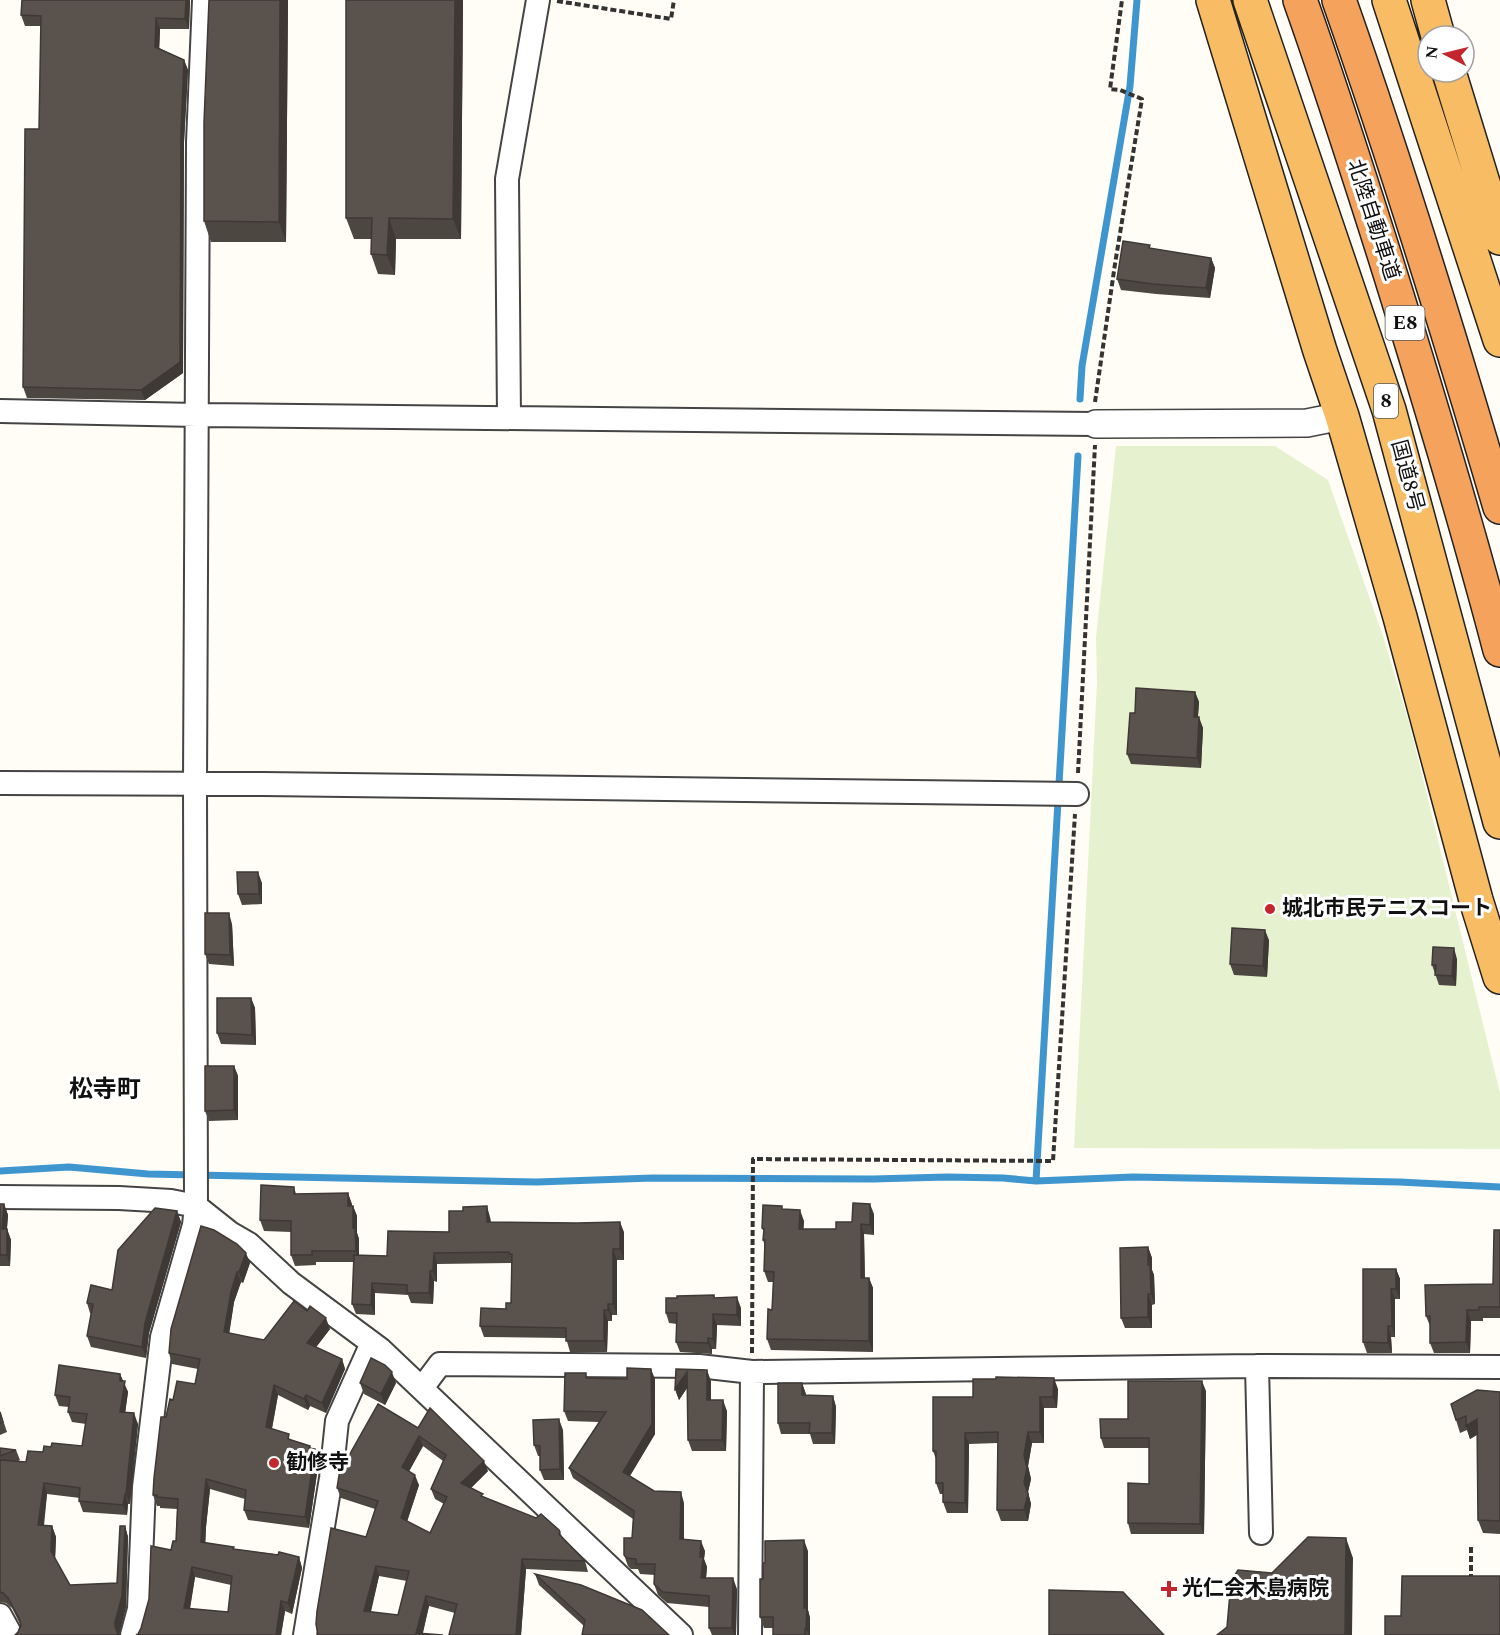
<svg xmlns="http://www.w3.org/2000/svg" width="1500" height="1635" font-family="Spectral,'Noto Sans JP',serif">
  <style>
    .pitch { fill: #e6f2cf }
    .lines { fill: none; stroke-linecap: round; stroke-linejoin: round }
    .stream { stroke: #3f96cf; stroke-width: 7 }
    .minor-casing { stroke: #444; stroke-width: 26 }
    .tertiary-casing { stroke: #444; stroke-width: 30 }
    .trunk-casing { stroke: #222; stroke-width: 36 }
    .motorway-casing { stroke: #222; stroke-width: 36 }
    .path { stroke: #333; stroke-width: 4; stroke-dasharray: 6 3; stroke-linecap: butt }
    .minor { stroke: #fff; stroke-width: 22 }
    .tertiary { stroke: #fff; stroke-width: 27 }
    .trunk { stroke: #f7bc64; stroke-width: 33 }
    .motorway { stroke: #f5a25d; stroke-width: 33 }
    .wall { fill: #4d4742; fill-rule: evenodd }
    .shaded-wall { fill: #3f3936 }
    .building { fill: #5a524d; stroke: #3f3936; stroke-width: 1.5; fill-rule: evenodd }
    .poi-dot { fill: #c4262e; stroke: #fff; stroke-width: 2 }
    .labels { text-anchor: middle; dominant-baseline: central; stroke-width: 6; stroke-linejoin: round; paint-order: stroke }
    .shield { fill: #fff; stroke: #585858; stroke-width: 1.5 }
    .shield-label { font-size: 20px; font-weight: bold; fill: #111 }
    .street-label { font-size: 21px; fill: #111; stroke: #fff }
    .poi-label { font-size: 21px; font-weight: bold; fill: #111; stroke: #fff; text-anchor: start }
    .quarter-label { font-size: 24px; font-weight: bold; fill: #111; stroke: #fff }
  </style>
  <rect width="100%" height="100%" fill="#fffdf5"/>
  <!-- pitch -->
  <path class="pitch" d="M1116,446H1275L1328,480L1383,636L1410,726L1500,1093V1149L1074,1148L1097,682L1096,638Z"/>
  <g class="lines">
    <!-- stream -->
    <path class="stream" d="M1080,399L1082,366L1130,86L1137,0
      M0,1171L69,1167L148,1174L537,1182L653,1178L873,1179L947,1177L1003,1178L1036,1181L1133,1177L1399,1182L1500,1187
      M1036,1181C1052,939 1064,697 1078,456"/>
    <!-- minor casing -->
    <g class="minor-casing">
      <path id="minor" d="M0,411L197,415L1096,424
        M509,418L507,179L538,0
        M0,783L263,784L1077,794
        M0,1197L119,1198L171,1201L196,1206L230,1233L249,1244L291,1283L380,1349L681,1635
        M1257,1366L1261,1533
        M422,1388L440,1364L699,1366L752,1372
        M0,1615L11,1635
        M132,1635L139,1609L144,1487L162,1337L194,1225L196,1206L195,784L198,142L204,0
        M305,1635L331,1478L337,1421L372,1343
        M750,1635L752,1372L1257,1366L1500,1367"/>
    </g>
    <!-- tertiary casing -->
    <g class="tertiary-casing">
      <path id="tertiary" d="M1096,424L1307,423L1342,416"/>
    </g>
    <!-- trunk casing -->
    <g class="trunk-casing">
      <path id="trunk" d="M1213,0L1320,351L1342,416L1400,617L1476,900L1500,977
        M1250,0L1389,410L1500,822
        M1389,0L1500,340
        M1428,0L1438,36
        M1449,72L1500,238"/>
    </g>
    <!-- motorway casing -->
    <g class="motorway-casing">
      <path id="motorway" d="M1300,0C1330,84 1357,169 1384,254C1425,385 1465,517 1500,650
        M1339,0C1398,167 1450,337 1500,507"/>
    </g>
    <!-- path -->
    <path class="path" d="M557,1L671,19L674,0
      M1095,402L1115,264L1142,99L1120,90L1110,89L1122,0
      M1078,773L1095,445
      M752,1353L753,1159L1053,1161L1075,814
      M1471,1580V1544"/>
    <!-- minor -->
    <use href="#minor" class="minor"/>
    <!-- tertiary -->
    <use href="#tertiary" class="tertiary"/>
    <!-- trunk -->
    <use href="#trunk" class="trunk"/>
    <!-- motorway -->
    <use href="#motorway" class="motorway"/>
  </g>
  <!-- wall -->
  <path class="wall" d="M190,0L189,29H160L159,48L184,60L188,70L184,142L183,373L145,400L27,398L23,387L39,129L41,26H25L21,15Z
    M209,0H288L286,242H211L204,221Z
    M346,0H463L461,239H396L395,275L378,274L371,254V239H354L346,218Z
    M1150,245V248L1211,258L1215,268L1210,298L1156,294L1121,290L1117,279Z
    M1195,692L1199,702L1198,717L1203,728L1201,768L1131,764L1127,754L1135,713Z
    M262,883V904L242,905L238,894Z
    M232,924L234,966L209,964L205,954Z
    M1269,940L1267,977L1234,975L1230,964Z
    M1457,959L1456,986L1439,985L1432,965Z
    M251,998L255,1008L256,1045L221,1044L217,1033Z
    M234,1066L238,1076V1120L209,1121L205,1111Z
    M294,1187L296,1194L348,1193L352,1206H353L357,1216V1233L359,1239V1255L387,1256L490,1217L491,1222L624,1232V1260H617V1315H612V1321H608L607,1352H570L566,1338L484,1337L480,1326L506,1309L511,1303L512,1263L437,1264V1282L434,1281L433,1304L411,1303L408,1295L375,1293V1315L356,1314L352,1304L354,1262H316V1265L295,1266L291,1255V1232L264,1231L260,1220Z
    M0,1204H4L8,1215L7,1229L11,1240L10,1266H0Z
    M784,1209L804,1221L803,1229H836L874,1214V1235L864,1234L865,1278H869L873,1288V1352L771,1350L767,1339L772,1310L773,1282H768L764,1271L765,1246L763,1240L764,1232L762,1228Z
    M177,1211L181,1222L149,1333L146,1358L91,1347L87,1336L91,1314L90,1313L87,1303L112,1290Z
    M201,1226L250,1263L243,1283L241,1282L234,1302L229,1333L264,1340L330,1329L316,1347L342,1359L345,1369L326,1413L310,1406L308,1410L278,1395L272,1429L292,1440L310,1446L311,1448L315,1449L319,1460L309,1528L248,1520L244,1510L245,1499L210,1489L206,1527L205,1543L235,1549L299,1557L302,1568L292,1614L285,1611L281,1635H136L138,1634L141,1628L171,1550L176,1541L177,1509L160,1508V1506H157L153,1495L166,1417L173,1400L195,1384L198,1369L172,1364L169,1353ZM195,1577L231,1585L228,1612L190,1609Z
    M1500,1230V1318H1483V1321H1471L1470,1353H1434L1430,1343V1326L1426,1316L1493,1284Z
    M1148,1247L1152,1258V1270L1154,1275L1155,1304L1152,1305V1328H1125L1121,1318Z
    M1396,1269L1400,1279V1299H1395V1337H1391L1392,1353H1367L1363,1342Z
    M714,1295L715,1298L741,1308V1326L717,1325L716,1349H712V1354L680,1352L676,1342L677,1324L669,1323L666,1313L677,1298Z
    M120,1374L128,1392L125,1412L138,1424L130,1504H128L127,1515L83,1512L79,1501L80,1498L47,1494L44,1526H52L56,1537L55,1558L70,1585L117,1583L125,1526L128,1537L126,1607L119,1634L18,1632L20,1624L12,1608L6,1603L0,1602V1448L16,1450L20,1460L18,1461L26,1462L51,1447L82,1446L86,1424L72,1422L68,1412L69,1407L59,1406L55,1395Z
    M588,1378L655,1379V1434L630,1476L654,1491L684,1503V1539L705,1551L704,1559L707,1567L706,1578L737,1589L736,1635H712L709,1628V1607L667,1603L658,1595L654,1584L655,1575L640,1574L638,1569H631L628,1566L624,1555L632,1538L633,1519L573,1478L569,1468L599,1422L568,1421L564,1411Z
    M711,1381V1400L727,1411L726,1451H692L688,1440L687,1388L679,1400L675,1389Z
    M360,1383H396L385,1405L364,1394Z
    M802,1383L806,1395L833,1396L836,1407L835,1444H813L810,1434H781L778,1423Z
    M1058,1389L1057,1408H1044V1443H1032L1028,1466L1031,1479L1028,1492L1031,1504L1028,1521H1001L997,1510L998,1443L969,1444L968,1513H947L943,1502V1494H940L936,1483V1459L933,1451L973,1397Z
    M1206,1391L1204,1534H1131L1128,1523L1149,1484V1448H1104L1101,1438L1128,1419Z
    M1500,1392V1534L1483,1533L1478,1520L1477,1435L1470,1439L1467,1430L1460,1433L1456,1420Z
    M378,1404L488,1471L471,1488L484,1497L560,1532L562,1537L585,1561L588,1572L526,1569L521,1635H449L455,1613L429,1606L423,1633L318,1635L366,1537L375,1509L341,1498L337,1488L347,1459ZM423,1446L443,1461L431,1489L435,1499L444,1504L430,1533L407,1521L419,1485L409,1471ZM379,1576L407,1581L398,1615L371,1612Z
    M0,1411L7,1432L0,1435Z
    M563,1430L564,1480H544L540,1470V1456H538L534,1445Z
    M808,1551V1610L810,1618V1635H773V1628H764L760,1617L765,1563Z
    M535,1574L642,1610L584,1626L539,1585Z"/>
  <!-- shaded-wall -->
  <path class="shaded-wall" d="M186,0H190L189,29L185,19Z
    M280,0H288L286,242L279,222Z
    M455,0H463L461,239L453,219Z
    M156,18L160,29L159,57L155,47Z
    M184,60L188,70L184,142L183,373L145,400L141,390L181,131Z
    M389,218L396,239L395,275L387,255Z
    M1211,258L1215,268L1210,298L1206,288Z
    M1195,692L1199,702L1197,727L1194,717Z
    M1199,717L1203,728L1201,768L1197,758Z
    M258,872L262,883V904L259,894Z
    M229,913L232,924L234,966L230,955Z
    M1265,930L1269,940L1267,977L1263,966Z
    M1454,948L1457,959L1456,986L1452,976Z
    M251,998L255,1008L256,1045L252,1035Z
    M234,1066L238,1076V1120L234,1110Z
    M348,1193L352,1204L351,1216L348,1206Z
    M4,1204L8,1215L6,1239L2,1229Z
    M870,1204L874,1214V1235L870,1225Z
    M353,1206L357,1216V1233L359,1239V1262L356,1251L353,1228Z
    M487,1206L490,1217L491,1232L487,1222Z
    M800,1210L804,1221L803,1240L799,1229Z
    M177,1211L181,1222L149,1333L146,1358L142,1347L145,1323Z
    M620,1222L624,1232V1260L620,1249Z
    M861,1224L864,1234L865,1288L861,1278Z
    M7,1229L11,1240L10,1266L7,1255Z
    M1148,1247L1152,1258V1270L1154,1275L1155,1304L1151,1294Z
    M613,1249L617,1260V1315L613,1304Z
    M246,1253L250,1263L243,1283L239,1272Z
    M434,1253L437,1264V1282L433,1271Z
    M1396,1269L1400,1279V1299L1396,1289Z
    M430,1271L434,1281L433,1304L429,1293Z
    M237,1272L241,1282L234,1302L228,1342L224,1332L231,1292Z
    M869,1278L873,1288V1352L869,1341Z
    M372,1283L375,1293V1315L371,1305Z
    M1391,1289L1395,1299V1337L1392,1326Z
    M1148,1294L1152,1305V1328L1148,1317Z
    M737,1297L741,1308V1326L737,1315Z
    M608,1304L612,1315V1321L608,1310Z
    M604,1310L608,1321L607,1352L604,1341Z
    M1467,1310L1471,1321L1470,1353L1466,1342Z
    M713,1314L717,1325L716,1349L713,1339Z
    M326,1318L330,1329L311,1354L307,1343Z
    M1388,1326L1391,1337L1392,1353L1388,1343Z
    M708,1338L712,1349V1354L708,1343Z
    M342,1359L345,1369L326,1413L322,1403Z
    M651,1369L655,1379V1434L626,1482L623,1472Z
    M707,1370L711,1381V1410L707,1400Z
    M392,1372L396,1383L385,1405L381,1394Z
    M687,1372L691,1382L679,1400L675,1389Z
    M120,1374L128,1392L124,1422L120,1412Z
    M1054,1378L1058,1389L1057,1408L1053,1397Z
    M1202,1381L1206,1391L1204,1534L1200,1524Z
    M802,1383L806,1394V1406L802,1395Z
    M274,1385L278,1395L270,1438L266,1427Z
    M306,1395L310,1406L308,1410L304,1399Z
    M833,1396L836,1407L835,1444L832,1433Z
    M1040,1397L1044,1408V1443L1040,1432Z
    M723,1400L727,1411L726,1451L722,1440Z
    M134,1413L138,1424L130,1504L126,1494Z
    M559,1419L563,1430L564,1480L560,1469Z
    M1477,1419L1481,1432L1470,1439L1466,1426Z
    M1028,1432L1032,1443L1028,1466L1031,1479L1028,1492L1031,1504L1028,1521L1024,1510V1455Z
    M965,1433L969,1444L968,1513L965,1503Z
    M419,1436L423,1446L406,1477L402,1467Z
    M315,1449L319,1460L309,1528L305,1517Z
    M484,1461L488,1471L465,1494L461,1483Z
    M415,1475L419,1485L405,1528L401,1518Z
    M206,1479L210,1489L206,1527L205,1552L201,1542L202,1517Z
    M44,1483L47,1494L42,1536L38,1525Z
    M681,1492L684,1503V1549L680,1539Z
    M125,1494L128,1504L127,1515L123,1505Z
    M52,1526L56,1537L55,1562L51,1551Z
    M125,1526L128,1537L126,1607L119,1635L115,1627V1622Z
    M1346,1538L1353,1558L1352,1635H1345Z
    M804,1540L808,1551V1610L810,1618V1635H809L806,1629L804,1608Z
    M701,1541L705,1551L704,1559L707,1567L705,1589L701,1578L700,1557Z
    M299,1557L302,1568L292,1614L288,1603Z
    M522,1559L526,1569L521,1635H516Z
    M376,1566L379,1576L368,1622L364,1611Z
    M192,1567L195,1577L188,1619L184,1608Z
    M733,1578L737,1589L736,1635H734L732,1628Z
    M426,1596L429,1606L422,1635L416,1633Z
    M281,1601L285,1611L281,1635H276Z"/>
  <!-- building -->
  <path class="building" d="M22,0H186L185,19L156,18L155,47L184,60L181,131L180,362L141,390L23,387L25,129H39L41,16L21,15Z
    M209,0H280L279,222L204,221V122Z
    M346,0H455L453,219L389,218L387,255L371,254L372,218H346Z
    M1123,241L1150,245L1149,248L1211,258L1206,288L1152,284L1117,279Z
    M1136,688L1195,692L1194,717H1199L1197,758L1127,754L1130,713H1135Z
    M237,872H258L259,894H238Z
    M205,913H229L230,955L205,954Z
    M1232,928L1265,930L1263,966L1230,964Z
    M1433,947L1454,948L1452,976L1435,975L1436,965H1432Z
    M217,998H251L252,1035L217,1033Z
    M205,1066H234V1110L205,1111Z
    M261,1185L294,1187V1194L348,1193V1206H353V1228H355L356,1251H312V1255H291V1221L260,1220Z
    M853,1203L870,1204V1225L861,1224V1278H869V1341L767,1339L768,1309L772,1310L774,1272L764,1271L765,1240H763L764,1229L762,1228L763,1205L782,1206V1209L800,1210L799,1229H836V1222H852Z
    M0,1204H4L2,1229H7V1255H0Z
    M487,1206V1222L577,1223L620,1222V1249H613V1304H608V1310H604V1341H566V1328L480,1326L481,1308L506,1309V1303H511L512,1254H509V1252L434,1253L433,1271H430L429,1293H407V1285L372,1283L371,1305L352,1304L354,1255L387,1256L388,1231L449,1232V1211H463V1207Z
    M155,1208L177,1211L145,1323L142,1347L87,1336L93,1304L87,1303L91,1285L112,1290L118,1250Z
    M201,1226L214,1230L237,1244L246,1253L239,1272H237L231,1292L224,1332L264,1340L294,1301L307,1311L310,1306L326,1318L307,1343L342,1359L322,1403L306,1395L304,1399L274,1385L266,1427L289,1434L288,1439L310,1446L309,1448L315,1449L305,1517L244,1510L246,1490L206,1479L202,1517L201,1542L234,1547L233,1549L278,1555L279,1552L299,1557L288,1603L281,1601L276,1635H136L138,1634L141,1628L149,1599L151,1546L171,1550L173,1541H176L178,1499L157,1497V1495H153L154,1478L161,1417H166L170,1399L173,1400L177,1381L195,1384L200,1359L169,1353L171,1329ZM192,1567L232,1576L228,1612L184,1608Z
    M1494,1230H1500V1307H1479V1310H1467L1466,1342L1430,1343V1316H1426L1425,1285L1493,1284Z
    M1148,1247V1265H1150L1151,1294H1148V1317L1121,1318L1120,1248Z
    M1363,1269H1396V1289H1391L1392,1326H1388V1343L1363,1342Z
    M714,1295V1298L737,1297V1315L713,1314V1339L708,1338V1343L676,1342L677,1313H666V1298H677V1296Z
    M371,1358L385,1365L392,1372L381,1394L360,1383Z
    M59,1365L120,1374V1381H125L120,1412L134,1413L126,1494H125L123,1505L79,1501L80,1488L44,1483L38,1525L52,1526L51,1551L70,1585L117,1583L120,1526H125L122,1596L115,1622V1627L118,1634L121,1635H15L18,1632L21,1625L19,1618L8,1598L3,1593L0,1592V1460L26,1462L28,1451L43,1452L44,1446L51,1447L52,1443L82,1446L87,1414L68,1412L70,1397L55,1395Z
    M627,1368L651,1369L652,1424L623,1472L654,1491L681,1492L680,1539L701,1541L700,1557H703L701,1578H733L732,1628H709V1596L663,1592L654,1584L655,1564H636V1559L627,1558L624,1555V1538H632L634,1511L569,1468L606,1412L564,1411L565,1373H586V1378L627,1379Z
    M676,1369L707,1370V1400H723L722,1440H688L687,1372L675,1389Z
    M996,1377L1054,1378L1053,1397H1040V1432H1028L1024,1455L1027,1468L1024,1482L1028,1494L1024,1510H997L998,1432L965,1433V1503L943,1502V1483H936V1451H933V1397H973V1379H996Z
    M1128,1381H1202L1200,1524L1128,1523V1483L1149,1484V1438H1101L1100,1419H1128Z
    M778,1383H802V1395L833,1396L832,1433H809L810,1423H778Z
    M1477,1390L1500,1392V1521L1478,1520L1477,1419L1466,1426V1416L1456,1420L1451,1404Z
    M378,1404L418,1428L430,1408L484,1461L461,1483L483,1494L481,1496L536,1518L541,1514L559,1530L560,1532L559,1534L585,1561L522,1559L516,1635H449L457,1604L426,1596L416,1633L443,1635H318L316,1624L317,1611L331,1528L366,1537L378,1501L337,1488L342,1457L347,1459ZM419,1436L446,1455L431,1489L447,1497L430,1533L401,1518L415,1475L402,1467ZM376,1566L409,1571L398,1615L364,1611Z
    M0,1412L3,1422L0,1423Z
    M559,1419L560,1469L540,1470V1446L534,1445L533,1420Z
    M0,1448L16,1450L0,1456Z
    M1308,1537L1346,1538L1345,1635H1217L1227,1627L1231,1581L1238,1570L1272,1573Z
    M804,1540V1608H807L806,1629H805V1635H773V1617H760V1579H763V1563H765V1541Z
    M535,1574L581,1585L642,1610L669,1635H582L585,1620Z
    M1402,1576H1500V1635H1385V1616H1401Z
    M1049,1590L1123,1592L1164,1635H1049Z"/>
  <!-- markers -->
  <g class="poi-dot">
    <circle cx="1270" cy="909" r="6"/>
    <circle cx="274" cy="1463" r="6"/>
    <path d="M1166 1580h6v6h6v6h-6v6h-6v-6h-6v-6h6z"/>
  </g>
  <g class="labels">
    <!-- shield labels -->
    <g class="shield">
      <rect x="1385.5" y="306" width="39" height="34" rx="4.5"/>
      <rect x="1374" y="384" width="24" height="34" rx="4.5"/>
    </g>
    <g class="shield-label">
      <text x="1405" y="323">E8</text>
      <text x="1386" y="401">8</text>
    </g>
    <!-- street labels -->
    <g class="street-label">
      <text transform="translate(1373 220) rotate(72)">北陸自動車道</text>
      <text transform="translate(1407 476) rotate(75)">国道8号</text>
    </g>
    <!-- poi labels -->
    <g class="poi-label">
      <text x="1282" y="909">城北市民テニスコート</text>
      <text x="286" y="1463">勧修寺</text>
      <text x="1182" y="1589">光仁会木島病院</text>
    </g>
    <!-- quarter labels -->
    <g class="quarter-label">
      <text x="105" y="1090">松寺町</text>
    </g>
  </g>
  <!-- north arrow -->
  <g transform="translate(1446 54) rotate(277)"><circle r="28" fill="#ffffff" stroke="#a0a0a0" stroke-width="1.5"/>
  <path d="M0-4.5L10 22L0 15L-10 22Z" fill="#c4262e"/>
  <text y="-9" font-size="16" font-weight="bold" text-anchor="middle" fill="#111111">N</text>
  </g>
</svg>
